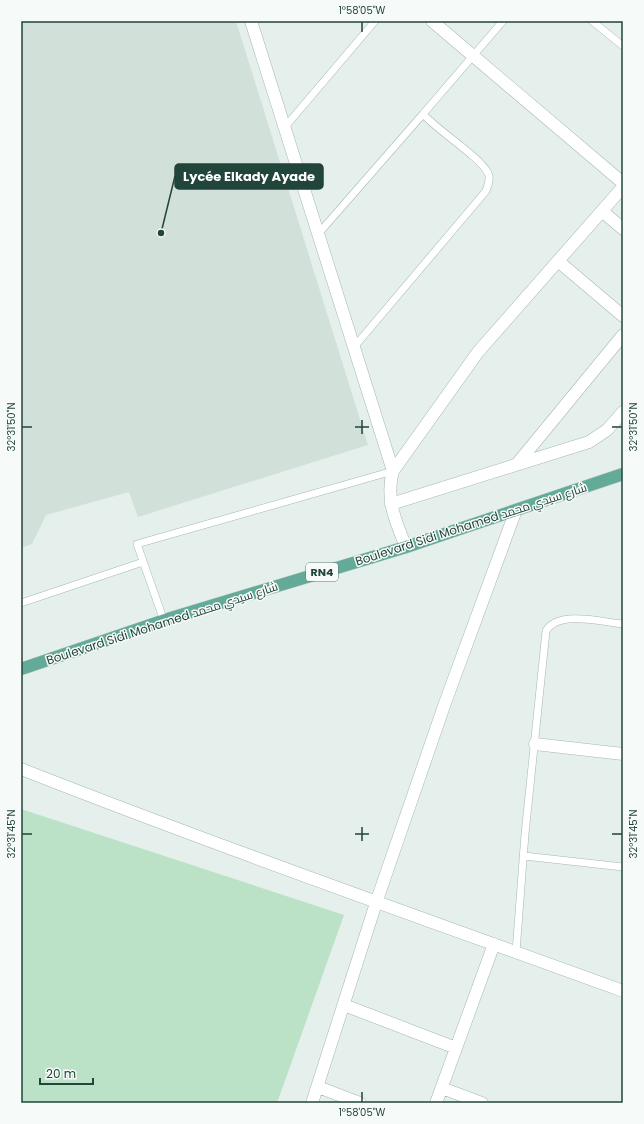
<svg xmlns="http://www.w3.org/2000/svg" width="644" height="1124" font-family="Poppins,Cairo,sans-serif">
	<style>
		.built { fill: #d2e0da }
		.green { fill: #bbe2c7 }
		.lines { fill: none; stroke-linecap: round; stroke-linejoin: round }
		.lane-casing { stroke: #a6b8b3; stroke-width: 8 }
		.street-casing { stroke: #a6b8b3; stroke-width: 13 }
		.primary-casing { stroke: #c1cbc8; stroke-width: 13 }
		.lane { stroke: #fff; stroke-width: 7 }
		.street { stroke: #fff; stroke-width: 12 }
		.primary { stroke: #64aa99; stroke-width: 12 }
		.ticks { fill: none; stroke: #21443b; stroke-width: 1.5 }
		.labels { text-anchor: middle; dominant-baseline: central; stroke-width: 3; stroke-linejoin: round; paint-order: stroke }
		.shield { fill: #f6fbf9; stroke: #617b74; stroke-width: 1 }
		.shield-label { font-size: 11px; font-weight: bold; fill: #21443b }
		.street-label { font-size: 12px; fill: #21443b; stroke: #f6fbf9 }
		.leader { fill: none; stroke: #21443b; stroke-width: 1.5 }
		.callout-dot { fill: #21443b; stroke: #f6fbf9; stroke-width: 1.5 }
		.callout { fill: #21443b; stroke: #21443b; stroke-width: 1.5 }
		.callout-label { font-size: 13px; text-anchor: middle; font-weight: bold; fill: #fff }
		.neatline { fill: none; stroke: #21443b; stroke-width: 1.5 }
		.ticks-label { font-size: 10px; text-anchor: middle; fill: #21443b }
	</style>
	<rect width="100%" height="100%" fill="#e5efeb"/>
	<path class="built" d="M21 21H236L368 445 138 517 129 492 46 515 32 544 21 548Z"/>
	<path class="green" d="M21 809 344 915 277 1103H21Z"/>
	<g class="lines">
		<defs>
			<path id="lane" d="M592 21 623 46
				M285 127 375 21
				M319 233 423 114
				M355 346 486 191C488 185 491 179 488 173 479 156 438 131 423 114L503 21
				M21 603 143 562
				M164 621 137 544 393 471
				M524 856 623 867
				M516 952 525 834 546 631C558 610 602 622 623 624"/>
			<path id="street" d="M251 21 393 471C385 498 396 523 406 547
				M432 21 623 183
				M602 211 623 229
				M558 261 623 316
				M517 464 623 335
				M393 471 478 352 623 187
				M391 504 589 442 607 430 623 412
				M535 744 623 754
				M21 769C220 847 422 918 623 991
				M344 1005 456 1048
				M318 1087 360 1103
				M442 1088 482 1103
				M312 1103 376 903 445 703 516 510
				M436 1103 494 944"/>
			<path id="primary" d="M21 669 171 618 406 547 623 474"/>
		</defs>
		<use href="#lane" class="lane-casing"/>
		<use href="#street" class="street-casing"/>
		<use href="#primary" class="primary-casing"/>
		<use href="#lane" class="lane"/>
		<use href="#street" class="street"/>
		<use href="#primary" class="primary"/>
	</g>
	<path class="ticks" d="M362 22V32M362 420V434M22 427H32M355 427H369M612 427H622M362 827V841M22 834H32M355 834H369M612 834H622M362 1092V1102"/>
	<g class="labels">
		<rect class="shield" x="306" y="563" width="32" height="18" rx="3"/>
		<g class="shield-label">
			<text x="322" y="572">RN4</text>
		</g>
		<g class="street-label">
			<text transform="translate(471 524) rotate(-18)">Boulevard Sidi Mohamed شارع سيدي محمد</text>
			<text transform="translate(162 623) rotate(-18)">Boulevard Sidi Mohamed شارع سيدي محمد</text>
		</g>
	</g>
	<path class="leader" d="M161 233L175 176"/>
	<circle class="callout-dot" cx="161" cy="233" r="4"/>
	<rect class="callout" x="175" y="164" width="148" height="25" rx="4"/>
	<g class="callout-label">
		<text x="249" y="181">Lycée Elkady Ayade</text>
	</g>
	<rect width="644" height="1124" fill="none" stroke="#f6fbf9" stroke-width="44"/>
	<path d="M40 1078v6h53v-6" fill="none" stroke="#21443b" stroke-width="2"/>
	<text x="46" y="1078" font-size="12" fill="#21443b" stroke="#f6fbf9" stroke-width="3" paint-order="stroke">20 m</text>
	<rect x="22" y="22" width="600" height="1080" class="neatline"/>
	<g class="ticks-label">
		<text x="362" y="14">1°58'05"W</text>
		<text transform="translate(11 427) rotate(-90)" y="4">32°31'50"N</text>
		<text transform="translate(633 427) rotate(-90)" y="4">32°31'50"N</text>
		<text transform="translate(11 834) rotate(-90)" y="4">32°31'45"N</text>
		<text transform="translate(633 834) rotate(-90)" y="4">32°31'45"N</text>
		<text x="362" y="1116">1°58'05"W</text>
	</g>
</svg>
